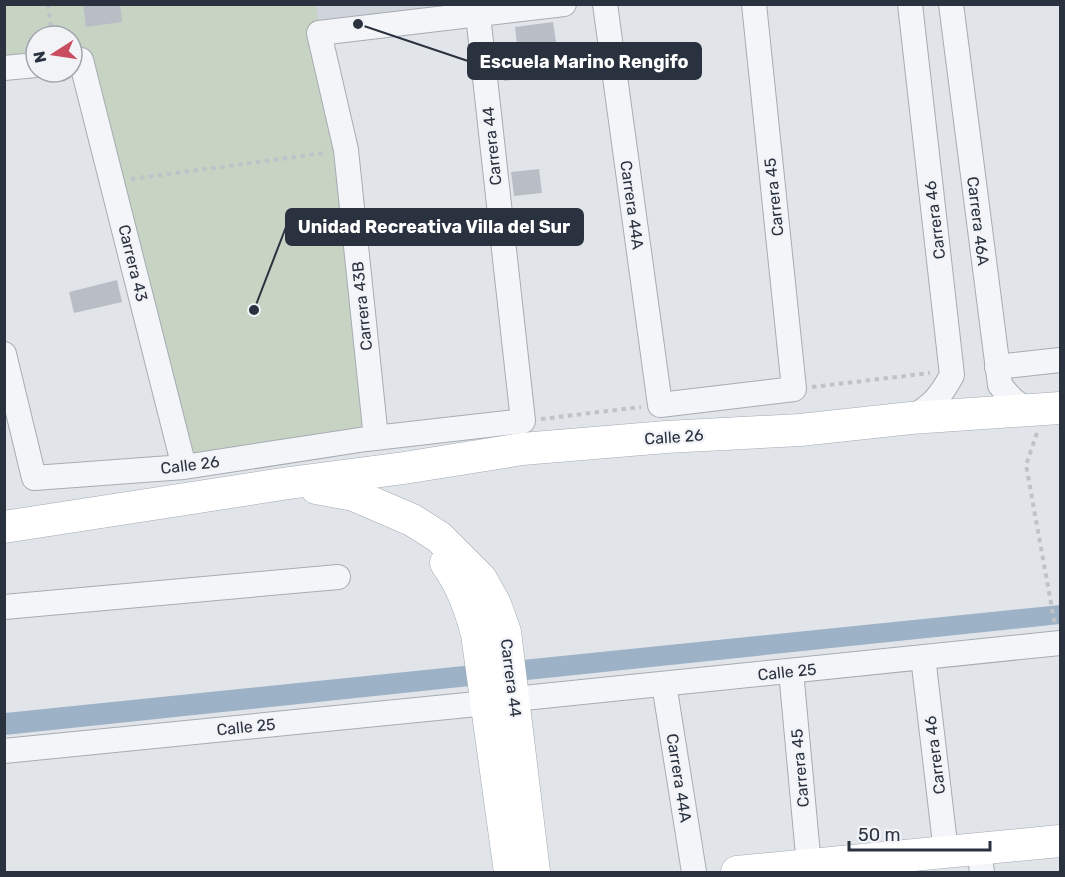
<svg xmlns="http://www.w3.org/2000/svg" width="1065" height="877" font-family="Rubik,sans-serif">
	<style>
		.built { fill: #d0d4db }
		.green { fill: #c7d3c3 }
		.water { fill: #9eb2c7 }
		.building { fill: #b9bec6 }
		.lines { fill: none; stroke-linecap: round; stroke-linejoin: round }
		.minor-casing { stroke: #a6acb3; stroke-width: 26 }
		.major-casing { stroke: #a1a9b4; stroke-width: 33 }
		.path { stroke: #bfc2c8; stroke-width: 4; stroke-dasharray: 4.5 4.5; stroke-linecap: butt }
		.minor { stroke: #f4f5f8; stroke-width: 24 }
		.major { stroke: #fff; stroke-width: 32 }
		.labels { text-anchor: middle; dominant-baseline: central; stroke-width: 4.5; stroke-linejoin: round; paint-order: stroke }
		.street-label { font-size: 16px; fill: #2a3240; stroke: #f1f3f7 }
		.leader { fill: none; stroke: #2a3240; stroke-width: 2 }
		.callout-dot { fill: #2a3240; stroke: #f1f3f7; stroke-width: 2 }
		.callout { fill: #2a3240; stroke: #2a3240; stroke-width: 2 }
		.callout-label { font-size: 18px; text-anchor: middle; font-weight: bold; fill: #fff }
	</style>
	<rect width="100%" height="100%" fill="#e1e5e9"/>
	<path class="built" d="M316 5H564L319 33Z"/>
	<path class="green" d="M5 5H316L376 438 184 467 72 61V36H36V65L5 68Z"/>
	<path class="water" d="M1060 605V624L5 735V713Z"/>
	<path class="building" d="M83 4H120L122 22 86 27Z
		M553 22 557 48 518 53 515 27Z
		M550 56 552 75 504 81 502 62Z
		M539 169 542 193 514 196 511 172Z
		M117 280 122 302 74 313 69 292Z"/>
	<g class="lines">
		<defs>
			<path id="minor" d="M605 4 660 405 794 389 754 4
				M910 4 952 375C940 397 933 405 911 418
				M951 4 1000 385C1010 398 1018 408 1036 409
				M72 61 81 60 184 467
				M4 68 36 65
				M4 354 34 478 184 467 366 439 523 421 478 15
				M997 367 1060 360
				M376 438 346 150 319 33 564 4
				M4 607 338 577
				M923 657 946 852
				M791 671 809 866
				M664 684 694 872
				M514 699 1060 643
				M4 751 487 703
				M979 849 982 872"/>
			<path id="major" d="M316 488 354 495 412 520 439 537 481 579 495 604 505 632 534 872
				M4 527 289 483 404 468 522 449 666 437 800 430 911 418 1060 408
				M446 563C462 585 470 608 477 634L510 872
				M737 872 1060 841"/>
		</defs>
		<use href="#minor" class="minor-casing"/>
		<use href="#major" class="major-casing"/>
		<path class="path" d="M48 4 52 36
			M131 179 325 153
			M812 387 930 373
			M541 419 641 407
			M1037 433 1026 465 1055 625"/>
		<use href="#minor" class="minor"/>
		<use href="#major" class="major"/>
	</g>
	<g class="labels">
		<g class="street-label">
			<text transform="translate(492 146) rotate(-96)">Carrera 44</text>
			<text transform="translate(774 197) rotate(-96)">Carrera 45</text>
			<text transform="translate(632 205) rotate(82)">Carrera 44A</text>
			<text transform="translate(935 220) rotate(-97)">Carrera 46</text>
			<text transform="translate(978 221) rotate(83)">Carrera 46A</text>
			<text transform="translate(133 263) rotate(76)">Carrera 43</text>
			<text transform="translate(362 306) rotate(-96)">Carrera 43B</text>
			<text transform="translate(674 437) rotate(-4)">Calle 26</text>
			<text transform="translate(190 465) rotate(-7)">Calle 26</text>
			<text transform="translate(787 672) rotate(-6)">Calle 25</text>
			<text transform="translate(511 678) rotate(83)">Carrera 44</text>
			<text transform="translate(246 727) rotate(-6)">Calle 25</text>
			<text transform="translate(935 755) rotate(-97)">Carrera 46</text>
			<text transform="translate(800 768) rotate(-95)">Carrera 45</text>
			<text transform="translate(679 778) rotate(81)">Carrera 44A</text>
		</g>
	</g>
	<path class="leader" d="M358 24L468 61M254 310L286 227"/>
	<g class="callout-dot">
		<circle cx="358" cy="24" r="6"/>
		<circle cx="254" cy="310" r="6"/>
	</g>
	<g class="callout">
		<rect x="468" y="43" width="233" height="36" rx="6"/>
		<rect x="286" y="209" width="297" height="36" rx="6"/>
	</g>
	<g class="callout-label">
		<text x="584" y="68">Escuela Marino Rengifo</text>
		<text x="434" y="233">Unidad Recreativa Villa del Sur</text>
	</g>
	<rect width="1065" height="877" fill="none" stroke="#2a3240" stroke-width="12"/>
	<g transform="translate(54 54) rotate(258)"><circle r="28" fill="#f1f3f7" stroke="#a1a6ae" stroke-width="1.5"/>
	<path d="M0-4.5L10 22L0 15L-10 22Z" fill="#c84d5f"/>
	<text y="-9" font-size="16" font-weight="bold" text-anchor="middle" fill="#2a3240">N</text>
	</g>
	<path d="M849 841v9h141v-9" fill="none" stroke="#2a3240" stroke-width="3"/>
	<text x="858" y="841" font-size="18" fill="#2a3240" stroke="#f1f3f7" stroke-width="4.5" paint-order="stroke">50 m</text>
</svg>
